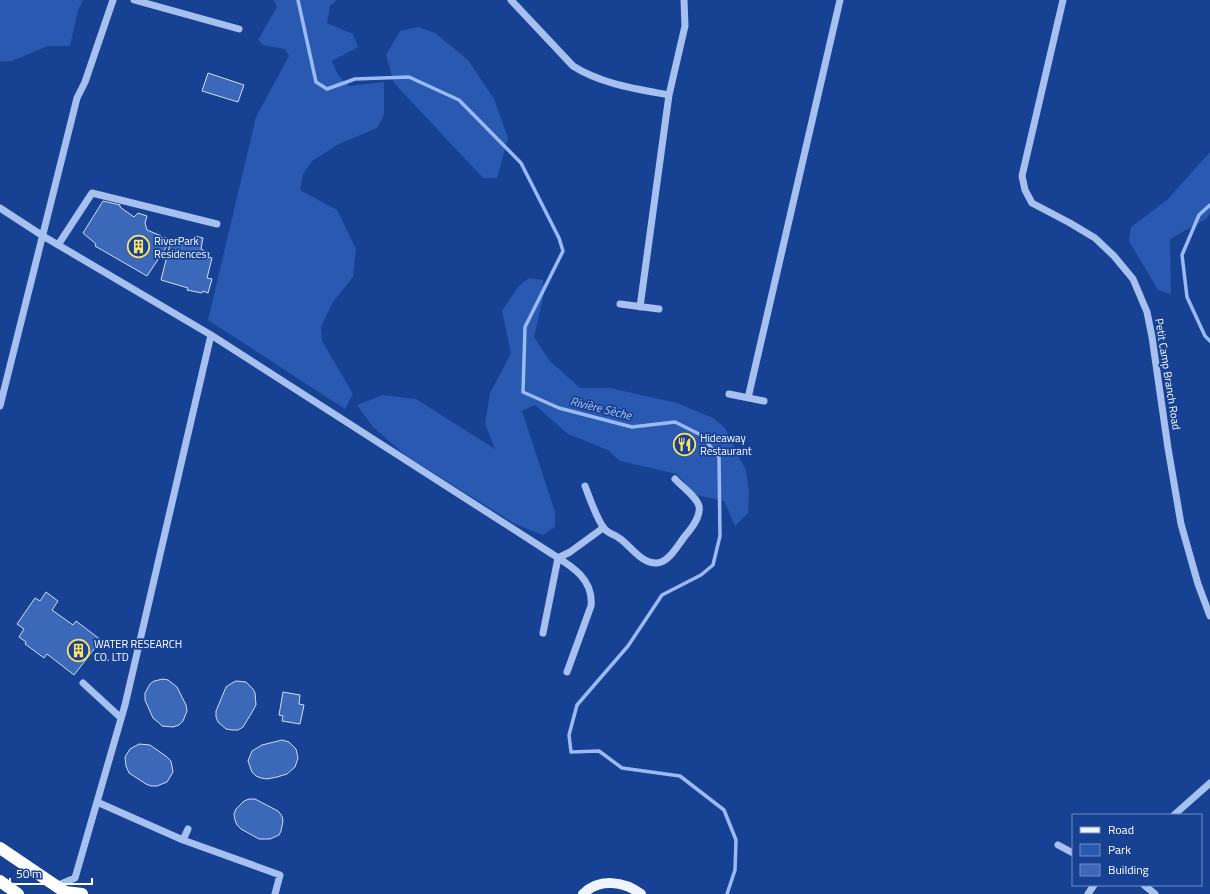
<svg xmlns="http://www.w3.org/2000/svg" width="1210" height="894" font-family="'Titillium Web',sans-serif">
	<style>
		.green { fill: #2a59b1 }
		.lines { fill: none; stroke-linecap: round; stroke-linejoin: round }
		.stream { stroke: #99baf3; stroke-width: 3.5 }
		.building { fill: #3c68b9; stroke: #cddefb }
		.minor { stroke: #a6c1f0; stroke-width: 7 }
		.major { stroke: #f0f4ff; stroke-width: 10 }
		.highway { stroke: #fff; stroke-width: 12 }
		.labels { text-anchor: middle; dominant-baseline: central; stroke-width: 3.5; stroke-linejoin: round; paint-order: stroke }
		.poi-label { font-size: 11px; fill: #fff; stroke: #174192; text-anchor: start }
		.street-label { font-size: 11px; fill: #fff; stroke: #174192 }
		.water-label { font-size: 12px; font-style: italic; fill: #b3cbf7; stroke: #174192 }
	</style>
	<rect width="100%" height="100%" fill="#174192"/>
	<path class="green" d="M0 0H83L78 10 70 46H48L12 61 0 62Z
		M274 0H337L330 6 327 23 353 34 358 47 332 61 338 75 349 86 384 82V115L377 128 339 144 312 161 303 174 300 190 337 210 356 249 353 277 333 302 321 327 322 341 353 394 345 409 208 320 256 117 289 56 285 49 263 45 258 40 277 7Z
		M418 27 435 33 468 60 494 99 508 138 497 178H483L394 83 386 55 400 31Z
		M1210 152V213L1206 219 1170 239 1171 294 1158 290 1129 241 1131 227 1167 200Z
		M529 278 543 280 544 294 534 337 549 360 580 388H610L677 403 713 418 725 428 746 471 749 491 748 513 735 526 724 501 696 495 677 474 620 461 608 450 568 434 535 405 522 411 555 512V527L543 535 515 524 405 455 373 427 357 405 383 395 416 399 495 449 485 424 490 393 511 353 502 311 518 287Z"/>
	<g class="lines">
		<path class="stream" d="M298 0 316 82 327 89 355 79 409 77 459 100 521 163 559 238 563 251 525 327 523 392 559 408 632 427 675 422 701 435 719 457 720 536 713 565 701 575 662 595 628 646 577 705 569 735 571 752 599 751 622 768 680 776 724 810 736 840 735 870 727 894
			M1210 205 1199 215 1182 255 1187 297 1205 336 1210 341"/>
	</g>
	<path class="building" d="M208 73 244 85 238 102 202 91Z
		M103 201 120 205V207L134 217 138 213 147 216 145 223 147 230 171 240 147 276 95 246 96 244 83 233Z
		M195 236 203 238 201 249 209 253 208 257 212 258 207 278 212 279 208 293 203 291 202 293 187 290 188 288 161 280 171 240 192 245Z
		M46 592 58 601 52 610 73 625 76 621 101 640 74 675 47 654 44 658 25 644 26 642 19 637 24 629 17 624 35 598 40 601Z
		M163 679 168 680 177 687 186 705 187 711 183 721 179 725 173 727 162 726 158 722 153 718 145 700V693L150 684 154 681Z
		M236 681 246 682 253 689 255 693 256 705 251 714 243 727 238 730H232L226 729 218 722 216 717V711L226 687 232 683Z
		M283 692 300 695 299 704 304 705 300 724 282 721 283 716 279 715Z
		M282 740 289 742 296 749 298 758 295 767 287 774 277 777 267 779 261 778 256 776 252 772 248 761 252 751 262 745Z
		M139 744 150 745 167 757 171 761 173 772 167 782 157 786H151L146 784 129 773 126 766 125 757 130 749Z
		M249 799H255L278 811 282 816 283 821 281 831 279 835 270 839H259L241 829 237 825 235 820 234 814 236 809 244 801Z"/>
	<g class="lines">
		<path class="minor" d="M134 0 239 29
			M511 0 573 66C601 84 637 89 669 95
			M1063 0 1022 176 1025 190 1032 203 1070 223 1095 238 1114 256 1133 279 1147 312 1152 337 1168 448 1181 524 1198 584 1210 616
			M0 208 43 236 211 335 549 552C570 565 594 578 591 606L567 672
			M58 245 92 193 217 224
			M620 304 659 309
			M640 307 669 95 685 26 684 0
			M729 394 764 401
			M748 398 840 0
			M0 406 77 98 85 82 113 0
			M585 486C589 496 597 520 604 528 608 534 614 534 619 538 630 545 641 564 657 563 669 562 678 545 685 536 691 529 701 517 699 506 696 496 682 487 675 479
			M543 633 558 558 570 552 603 528
			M83 683 121 718
			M97 802 183 840 188 829
			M1174 815 1210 783
			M183 840 280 875 275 894
			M1058 845 1073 853
			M1144 885 1155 894
			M56 886 75 878 125 705 211 335
			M1088 894 1094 885"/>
		<path class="major" d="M583 894C599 878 624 881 641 894"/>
		<path class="highway" d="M0 848 68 894
			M0 881 18 894
			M65 892 82 894"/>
	</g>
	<defs>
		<symbol id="building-ring" viewBox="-11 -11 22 22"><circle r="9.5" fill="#174192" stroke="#ffe166" stroke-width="1.5"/><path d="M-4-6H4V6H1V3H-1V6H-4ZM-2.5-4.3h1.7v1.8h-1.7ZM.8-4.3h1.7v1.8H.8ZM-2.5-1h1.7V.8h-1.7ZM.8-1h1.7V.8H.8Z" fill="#ffe166"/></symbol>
		<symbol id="restaurant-ring" viewBox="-11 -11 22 22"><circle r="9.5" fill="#174192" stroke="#ffe166" stroke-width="1.5"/><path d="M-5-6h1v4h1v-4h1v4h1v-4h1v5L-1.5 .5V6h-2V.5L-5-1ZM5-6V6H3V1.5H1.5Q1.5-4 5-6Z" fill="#ffe166"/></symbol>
	</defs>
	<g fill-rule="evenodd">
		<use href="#building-ring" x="126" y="234" width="25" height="25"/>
		<use href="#restaurant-ring" x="672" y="432" width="25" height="25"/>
		<use href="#building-ring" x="66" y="638" width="25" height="25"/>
	</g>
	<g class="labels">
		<g class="poi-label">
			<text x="154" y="241">RiverPark<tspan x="154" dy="13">Residences</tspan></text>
			<text x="700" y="438">Hideaway<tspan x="700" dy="13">Restaurant</tspan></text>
			<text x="94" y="644">WATER RESEARCH<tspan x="94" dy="13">CO. LTD</tspan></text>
		</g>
		<g class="street-label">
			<text transform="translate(1168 374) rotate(81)">Petit Camp Branch Road</text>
		</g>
		<g class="water-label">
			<text transform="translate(601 408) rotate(14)">Rivière Sèche</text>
		</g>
	</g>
	<rect x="1072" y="814" width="130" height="72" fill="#174192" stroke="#748dbe"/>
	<rect x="1080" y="827" width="20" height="6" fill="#f0f4ff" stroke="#748dbe"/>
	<text x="1108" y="834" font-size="12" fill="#ffffff">Road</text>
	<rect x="1080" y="844" width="20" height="12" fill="#2a59b1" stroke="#748dbe"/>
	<text x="1108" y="854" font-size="12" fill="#ffffff">Park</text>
	<rect x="1080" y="864" width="20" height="12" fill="#3c68b9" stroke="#748dbe"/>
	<text x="1108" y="874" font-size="12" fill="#ffffff">Building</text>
	<path d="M10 878v6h82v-6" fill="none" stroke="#ffffff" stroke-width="2"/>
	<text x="16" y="878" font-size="12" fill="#ffffff" stroke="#174192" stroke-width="3" paint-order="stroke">50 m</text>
</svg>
